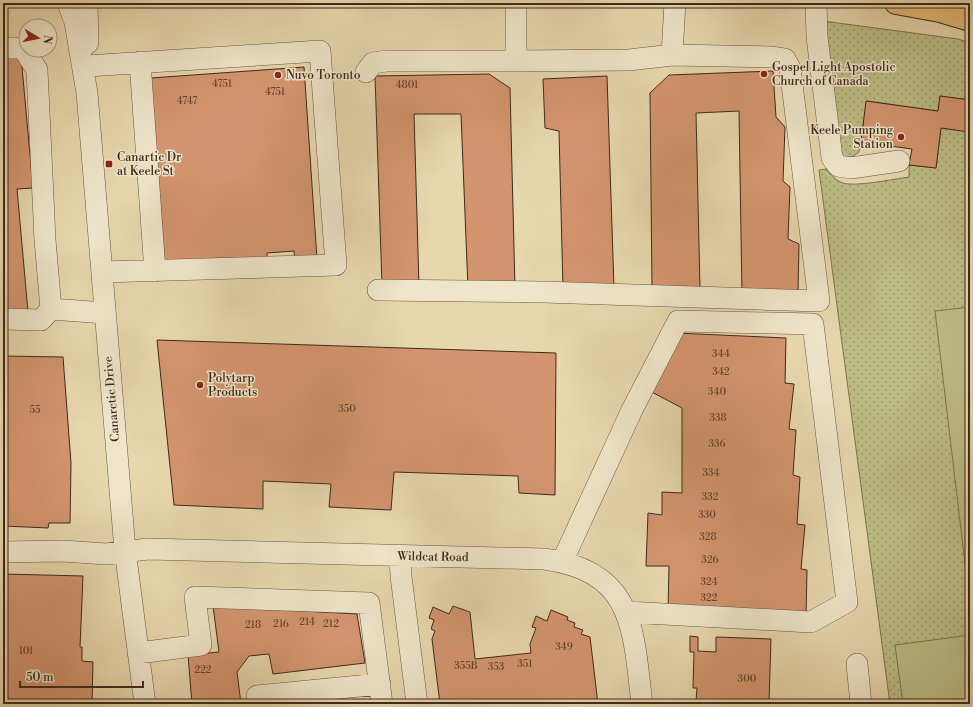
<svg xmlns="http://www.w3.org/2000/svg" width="973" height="707" font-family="'Libre Bodoni',serif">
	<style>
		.grass { fill: url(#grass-dots); stroke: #7e7250 }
		.pitch { fill: #bcbc85; stroke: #7e7250 }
		.building { fill: #d3956f; stroke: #40291b }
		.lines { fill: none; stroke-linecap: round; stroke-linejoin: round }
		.minor-casing { stroke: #6a5440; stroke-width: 22 }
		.major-casing { stroke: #40291b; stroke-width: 24 }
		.minor { stroke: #efe5ca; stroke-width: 21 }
		.major { stroke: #e4bc76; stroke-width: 22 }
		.poi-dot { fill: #8f2418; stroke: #efe5ca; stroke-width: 1.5 }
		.labels { text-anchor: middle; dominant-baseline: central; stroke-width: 3; stroke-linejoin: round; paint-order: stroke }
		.number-label { font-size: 10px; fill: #654430 }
		.poi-label { font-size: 12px; fill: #40291b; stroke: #efe5ca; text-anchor: start }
		.street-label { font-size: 12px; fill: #40291b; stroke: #efe5ca }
	</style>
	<defs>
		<pattern id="grass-dots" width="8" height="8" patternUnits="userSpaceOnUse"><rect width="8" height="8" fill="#bcbc85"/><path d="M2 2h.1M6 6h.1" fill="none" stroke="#9a996c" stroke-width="1.8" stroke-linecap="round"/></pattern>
	</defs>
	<rect width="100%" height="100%" fill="#e7d7ad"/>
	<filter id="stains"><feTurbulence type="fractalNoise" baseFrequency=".005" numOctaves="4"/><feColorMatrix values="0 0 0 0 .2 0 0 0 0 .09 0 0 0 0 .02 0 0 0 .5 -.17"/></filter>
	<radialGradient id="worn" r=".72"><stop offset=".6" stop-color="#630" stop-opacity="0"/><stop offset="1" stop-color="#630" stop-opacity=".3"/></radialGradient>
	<path class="grass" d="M823 21 958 39 970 43V100L940 96 938 111 867 101 859 152 852 157H843L836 148Z
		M970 124V704H890L819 170 826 169C830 174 836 181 843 183 856 187 894 179 909 177V165L936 168 941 128 969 131Z"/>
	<path class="pitch" d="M970 307V580H967L935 311Z
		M970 635V704H903L895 645Z"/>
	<path class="building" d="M21 56 33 188 17 189 28 312H3V57Z
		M304 67 317 259 295 260 294 251 267 253V259L165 267 151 78Z
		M773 71 776 117 785 127 783 181 790 187 788 239 799 244 798 293 742 295 739 111 696 113 700 289H652L650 93 669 75Z
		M489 74 510 88 515 289H468L461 114H414L419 286 382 285 375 76Z
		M607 76 614 288 563 289 559 131 545 128 543 79Z
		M940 96 970 100V124L969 132 941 128 936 168 909 165 912 149 861 142 866 101 938 111Z
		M676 333 786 338 785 383 794 384 789 429 796 430 793 475 800 477 797 524 805 525 801 569 807 570 806 616 668 612 669 566H646L648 513 662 515V492L682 493V408L648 390Z
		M157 340 556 353 555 495 519 493 518 476 394 472 391 510 329 507 331 484 263 481V509L174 505Z
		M3 356 63 357 71 463 70 523H49L48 528 3 526Z
		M3 574 83 576 80 647H82V661L93 662 92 704H3Z
		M213 606 357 614 365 663 273 674 269 654 249 656 237 672 241 704H192L188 655 219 652Z
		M453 606 470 612 475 659 531 653 530 644 536 628 532 627 536 616 547 621 551 610 568 617 567 620 575 623 574 627 583 630 581 634 590 637 598 704H440L432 639 435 631 431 629 434 620 429 618 433 607 449 614Z
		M690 636 698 637V651L716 652V637L771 639 769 702 772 704H714V701H696L697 688H693L694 652H690Z"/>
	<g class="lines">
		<defs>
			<path id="minor" d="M68 3 75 22 87 93 125 550 145 704
				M87 3 88 43
				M516 3V61L629 60 672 55
				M816 3 817 37 832 158 838 166 851 168 899 161
				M3 48H23L37 70 45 240 51 309 105 313
				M140 62 155 271
				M87 66 320 51 336 265 102 272
				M366 72 373 63 386 61H516
				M378 290 543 292 819 301 790 68 785 59 773 57 672 55 675 3
				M3 319 41 320 51 309
				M3 552 62 551 106 554 148 549 544 559C635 571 633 630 642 704
				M400 556 401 576 417 704
				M562 562 632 410 678 321 813 324 847 602 811 622 627 612
				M138 653 201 645 195 597 369 603 382 704
				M857 664 861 704
				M257 696 380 684"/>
			<path id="major" d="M896 3 940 11 970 20"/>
		</defs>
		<use href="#minor" class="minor-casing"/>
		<use href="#major" class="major-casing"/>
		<use href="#minor" class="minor"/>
		<use href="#major" class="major"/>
	</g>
	<g class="poi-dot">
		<circle cx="764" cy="74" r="4"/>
		<circle cx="278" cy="75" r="4"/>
		<circle cx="901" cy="137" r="4"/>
		<rect x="105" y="160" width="8" height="8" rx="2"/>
		<circle cx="200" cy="385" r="4"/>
	</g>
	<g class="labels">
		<g class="number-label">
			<text x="222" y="84">4751</text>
			<text x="407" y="85">4801</text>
			<text x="275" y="92">4751</text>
			<text x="187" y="101">4747</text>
			<text x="721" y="354">344</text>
			<text x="721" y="372">342</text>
			<text x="717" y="392">340</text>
			<text x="347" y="409">350</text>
			<text x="35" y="410">55</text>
			<text x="718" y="418">338</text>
			<text x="717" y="444">336</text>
			<text x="711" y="473">334</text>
			<text x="710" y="497">332</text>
			<text x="707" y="515">330</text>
			<text x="708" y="537">328</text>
			<text x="710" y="560">326</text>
			<text x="709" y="582">324</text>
			<text x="709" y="598">322</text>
			<text x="307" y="622">214</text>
			<text x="281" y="624">216</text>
			<text x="331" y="624">212</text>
			<text x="253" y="625">218</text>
			<text x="564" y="647">349</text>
			<text x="26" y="651">101</text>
			<text x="525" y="664">351</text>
			<text x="466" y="666">355B</text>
			<text x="496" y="667">353</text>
			<text x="203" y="670">222</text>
			<text x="747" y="679">300</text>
		</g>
		<g class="poi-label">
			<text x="772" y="67">Gospel Light Apostolic<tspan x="772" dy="14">Church of Canada</tspan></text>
			<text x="286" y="75">Nuvo Toronto</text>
			<text x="893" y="130" text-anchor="end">Keele Pumping<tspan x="893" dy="14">Station</tspan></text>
			<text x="117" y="157">Canartic Dr<tspan x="117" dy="14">at Keele St</tspan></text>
			<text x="208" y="378">Polytarp<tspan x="208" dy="14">Products</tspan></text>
		</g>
		<g class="street-label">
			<text transform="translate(112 399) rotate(-95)">Canarctic Drive</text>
			<text transform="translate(433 557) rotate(1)">Wildcat Road</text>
		</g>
	</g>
	<rect width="973" height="707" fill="none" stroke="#e7d7ad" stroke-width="16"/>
	<rect x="4" y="4" width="965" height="699" fill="none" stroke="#40291b" stroke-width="2"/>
	<rect x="8" y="8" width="957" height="691" fill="none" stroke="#40291b"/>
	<g transform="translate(38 38) rotate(100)"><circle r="19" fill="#efe5ca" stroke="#a99a84"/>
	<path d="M0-3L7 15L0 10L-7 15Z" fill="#8f2418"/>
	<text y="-6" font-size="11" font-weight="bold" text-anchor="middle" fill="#40291b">N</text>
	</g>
	<path d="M20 681v6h123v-6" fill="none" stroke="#40291b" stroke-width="2"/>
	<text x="26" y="681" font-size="12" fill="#40291b" stroke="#efe5ca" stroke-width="3" paint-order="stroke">50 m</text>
	<rect width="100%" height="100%" filter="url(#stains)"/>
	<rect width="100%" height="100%" fill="url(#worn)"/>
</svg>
